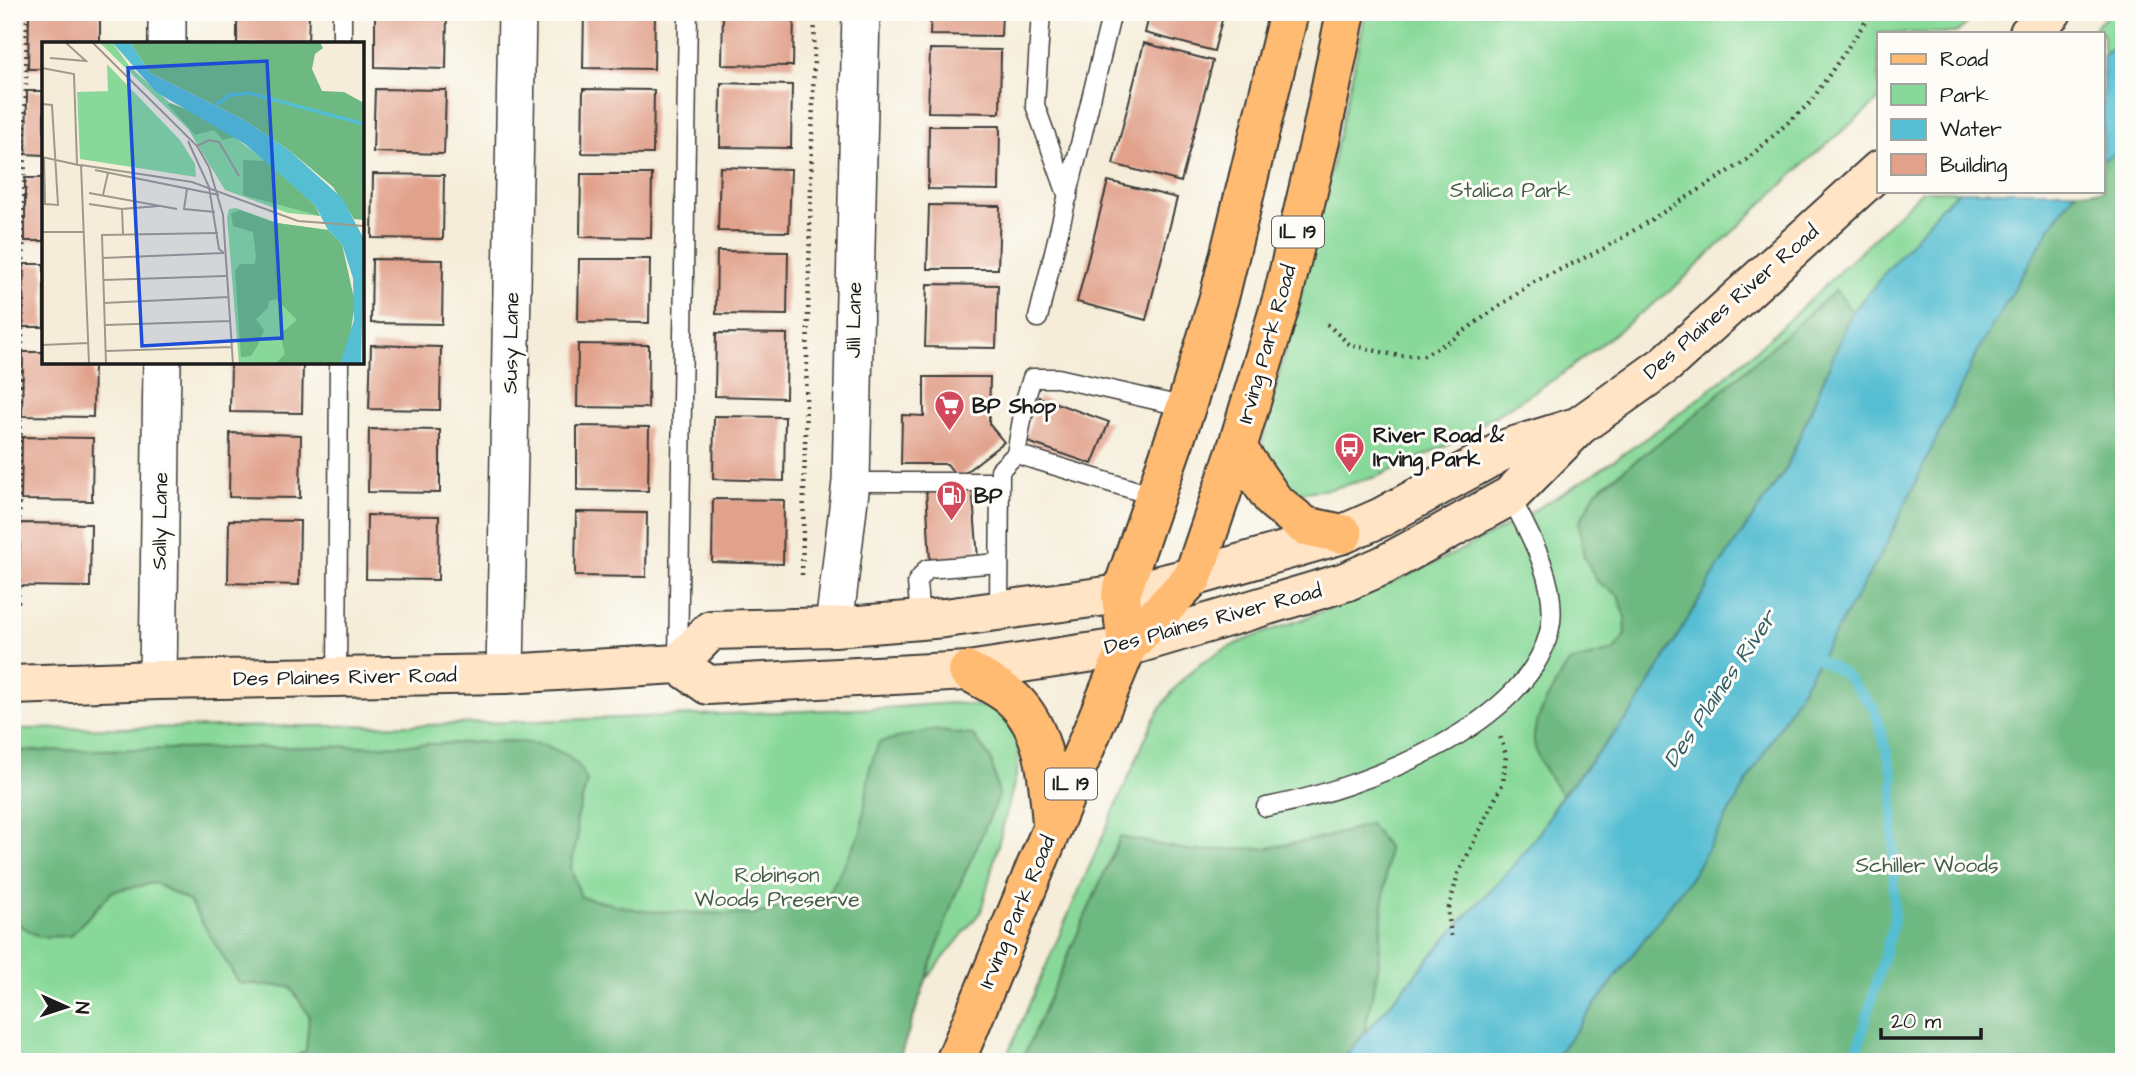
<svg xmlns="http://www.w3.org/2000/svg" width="2136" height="1074" font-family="'Architects Daughter',sans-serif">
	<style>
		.green { fill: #88d999; stroke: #527a5a; stroke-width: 2 }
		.forest { fill: #6eb981; stroke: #456a4e; stroke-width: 2 }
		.water { fill: #55bed2; stroke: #386d77; stroke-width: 2 }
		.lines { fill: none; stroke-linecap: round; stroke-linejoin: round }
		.stream { stroke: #55bed2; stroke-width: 10 }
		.building { fill: #e1a18b }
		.service-casing { stroke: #3d3b38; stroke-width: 21 }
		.minor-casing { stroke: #3d3b38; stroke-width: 40 }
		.secondary-casing { stroke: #3d3b38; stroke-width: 42 }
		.primary-casing { stroke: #3d3b38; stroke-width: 42 }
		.path { stroke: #3d3b38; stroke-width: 4.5; stroke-dasharray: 2 5; stroke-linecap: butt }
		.service { stroke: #fff; stroke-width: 18 }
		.minor { stroke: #fff; stroke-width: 37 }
		.secondary { stroke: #ffe4c6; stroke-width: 38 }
		.primary { stroke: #ffbb71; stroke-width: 38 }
		.labels { text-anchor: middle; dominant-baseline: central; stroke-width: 6; stroke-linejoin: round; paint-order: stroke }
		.shield { fill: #fdfcf7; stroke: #605f5e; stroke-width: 2 }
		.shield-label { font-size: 19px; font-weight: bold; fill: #1c1c1c }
		.park-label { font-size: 21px; fill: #425e48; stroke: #fdfcf7 }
		.street-label { font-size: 21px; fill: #1c1c1c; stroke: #fdfcf7 }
		.poi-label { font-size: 21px; font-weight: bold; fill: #1c1c1c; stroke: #fdfcf7; text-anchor: start }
		.water-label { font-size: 23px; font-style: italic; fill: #335d65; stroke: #fdfcf7 }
		.inset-river { fill: none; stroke: #55bed2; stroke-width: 3.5 }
		.inset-road { fill: none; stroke: #9e998d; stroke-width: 2 }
		.view { fill: #1d4ed8; fill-opacity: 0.15; stroke: #1d4ed8; stroke-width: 3.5 }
		.inset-edge { fill: none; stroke: #1c1c1c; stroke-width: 3.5 }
	</style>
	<rect width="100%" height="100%" fill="#fdfcf7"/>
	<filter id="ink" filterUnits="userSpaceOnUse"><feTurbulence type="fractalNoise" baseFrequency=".0143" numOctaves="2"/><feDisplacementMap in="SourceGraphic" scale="14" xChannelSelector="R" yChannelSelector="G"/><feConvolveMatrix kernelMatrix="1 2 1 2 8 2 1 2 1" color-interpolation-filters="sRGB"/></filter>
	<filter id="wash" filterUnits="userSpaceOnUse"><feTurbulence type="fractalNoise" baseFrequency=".00686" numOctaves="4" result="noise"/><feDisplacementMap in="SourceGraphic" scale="28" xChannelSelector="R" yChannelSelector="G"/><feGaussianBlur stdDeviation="1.57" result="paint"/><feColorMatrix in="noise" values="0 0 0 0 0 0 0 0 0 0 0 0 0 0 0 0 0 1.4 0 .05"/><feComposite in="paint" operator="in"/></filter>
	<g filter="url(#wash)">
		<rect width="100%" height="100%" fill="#f5edd9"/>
		<path class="green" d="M1366 12H1981L1956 33H1879V100L1808 160 1674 288 1561 375 1446 446 1376 477 1330 489 1297 493 1274 482 1263 462V438L1328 184Z
			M2111 12H2124V37L2103 57V33H2089Z
			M1922 191H1959L1941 207 1577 777 1556 803 1541 830 1508 872 1465 917 1340 1062H1004L1153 721C1164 702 1175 685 1192 671 1222 644 1269 632 1306 618 1326 610 1345 602 1365 594 1500 538 1636 456 1746 359 1807 305 1864 247 1922 191Z
			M951 703C1003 706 1025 715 1017 772L981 911 926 980 898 1062H12V729L428 725 885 708Z"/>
		<path class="forest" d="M2124 148V1062H1552L1693 874 1979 347 2052 225 2076 191H2103V160Z
			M1836 290 1852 312 1786 469 1718 568 1634 710 1562 795C1552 780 1536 761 1534 742 1531 721 1558 680 1569 662L1613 651 1626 634 1625 617 1618 595 1598 582 1584 557 1579 523 1596 491 1690 419Z
			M932 730 973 735 991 759 999 796 954 898 898 1062H284L306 1051 309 1015 290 987 239 983 189 901 155 883 113 891 70 936 40 937 12 921V751L377 746 513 741 545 745 567 755 580 767 587 781 576 823 578 833 571 868 581 897 643 911 752 915 828 895 861 832 870 767 879 742Z
			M1370 824 1388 848 1378 968 1364 1033 1340 1062H1021L1120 837 1191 851 1267 848 1327 837Z"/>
		<path class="water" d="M2124 37V148L2103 160V57Z
			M1959 191H2076L2052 225 1980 347 1883 551 1693 874 1552 1062H1340L1465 917 1508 872 1541 830 1556 803 1634 710 1718 568 1786 469 1852 312 1941 207Z"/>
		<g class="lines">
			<path class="stream" d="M1809 654 1843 673 1874 708 1893 774 1894 920 1854 1062"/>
		</g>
		<g id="blocks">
			<path class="building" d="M29 12H100V44H44V69H28Z
				M237 12H309L308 44H237Z
				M375 12H447L446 69 375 67Z
				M584 12H655L654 69 583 68Z
				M723 12H794L793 66 722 65Z
				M931 12H1002L1001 36 930 35Z
				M1150 12H1224L1214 51 1145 33Z
				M1144 43 1213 61 1181 182 1113 164Z
				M930 49 1001 50 1000 113 928 112Z
				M721 83 792 85 791 148 720 147Z
				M375 89 446 90 444 154 373 152Z
				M583 89 654 90 653 154 582 153Z
				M27 91H44V155L26 154Z
				M929 126H1000L999 190 928 189Z
				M720 167 791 169 789 232 718 231Z
				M373 174 444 175 443 239 372 238Z
				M581 174H652L651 238 580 237Z
				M25 178H44V241H25Z
				M1108 181 1177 198 1146 320 1077 302Z
				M929 205 1000 206 998 269H927Z
				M717 251 788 252 787 315 716 314Z
				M372 259 443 260 442 324 371 323Z
				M579 259H650L649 323 578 322Z
				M24 264H44V327H23Z
				M927 284 998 285 996 348 925 347Z
				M716 333 787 334 786 398 715 396Z
				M578 344 649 345 648 408 577 407Z
				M371 345 441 347 440 410 369 409Z
				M23 352H44V362H94L93 417 22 416Z
				M231 362H303L302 413 230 412Z
				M924 377H990L989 424 1004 442 958 478 947 464H901L902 415 924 416Z
				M1039 397 1109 422 1092 464 1025 441Z
				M714 416 785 417 784 481 713 479Z
				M577 426 649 427 648 491 577 490Z
				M369 429 440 430V493L368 492Z
				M230 433 301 435 300 498 229 497Z
				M22 437 93 438 92 501 21 500Z
				M972 486 978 558 930 562 926 487Z
				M713 499 784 500 783 564 712 562Z
				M576 512 647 513 646 577 575 576Z
				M367 515 439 516 438 580 366 579Z
				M229 520 300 521 299 585 228 583Z
				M20 523 91 524 90 587 19 586Z"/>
		</g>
	</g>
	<g filter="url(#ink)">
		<use href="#blocks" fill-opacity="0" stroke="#3d3b38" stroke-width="2"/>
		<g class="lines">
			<defs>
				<path id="service" d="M1041 12 1035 105 1068 197
					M342 44V12
					M1038 318 1112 12
					M1016 454 1154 496
					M851 482H1000
					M999 611 1000 470 1016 454 1026 397 1032 378H1058L1186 407
					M920 620 917 582 927 569 999 563
					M678 661 688 12
					M337 677 339 362
					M1266 807C1355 791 1537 725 1551 622 1556 579 1529 533 1510 496"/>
				<path id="minor" d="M167 44V12
					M834 627 851 482 861 12
					M505 674 517 12
					M158 680 162 362"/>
				<path id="secondary" d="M2029 33 2052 12
					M678 664 711 630 834 627 945 618 1121 594 1193 577 1343 534 1382 517 1508 448 1573 428
					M12 685 158 680 505 674 678 664 708 685 968 671 1127 647 1345 582 1384 565 1510 496 1579 426 1666 364 1879 170"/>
				<path id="primary" d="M1237 448 1274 501 1305 526 1343 534
					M1127 647 1121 594 1186 407 1220 294 1289 12
					M968 671C983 680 1002 688 1014 700 1047 732 1048 781 1052 823
					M955 1062 1127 647 1193 577 1237 448 1283 296 1321 136 1346 12"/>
			</defs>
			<use href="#service" class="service-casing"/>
			<use href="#minor" class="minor-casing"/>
			<use href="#secondary" class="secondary-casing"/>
			<use href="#primary" class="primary-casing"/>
			<path class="path" d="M1327 324 1350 345 1399 356 1424 355 1450 341 1532 283 1607 247 1744 162 1810 103 1872 12
				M802 575 815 12
				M12 605 18 604 27 12
				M1451 936 1448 911 1458 874 1503 783 1506 755 1500 736"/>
			<use href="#service" class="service"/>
			<use href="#minor" class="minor"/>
			<use href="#secondary" class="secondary"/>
			<use href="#primary" class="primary"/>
		</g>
	</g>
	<defs>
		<symbol id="supermarket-pin" viewBox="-11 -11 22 30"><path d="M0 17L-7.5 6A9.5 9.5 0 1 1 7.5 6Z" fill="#d1495b" stroke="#fdfcf7"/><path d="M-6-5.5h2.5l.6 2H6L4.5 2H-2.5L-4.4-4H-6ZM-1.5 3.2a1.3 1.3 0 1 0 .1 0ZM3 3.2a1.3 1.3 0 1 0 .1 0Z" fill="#fff"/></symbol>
		<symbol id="bus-pin" viewBox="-11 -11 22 30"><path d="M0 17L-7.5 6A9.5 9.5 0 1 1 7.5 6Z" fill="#d1495b" stroke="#fdfcf7"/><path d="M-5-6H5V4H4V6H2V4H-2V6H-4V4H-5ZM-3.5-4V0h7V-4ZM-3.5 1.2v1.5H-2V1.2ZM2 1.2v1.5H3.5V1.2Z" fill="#fff"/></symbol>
		<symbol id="fuel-pin" viewBox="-11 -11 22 30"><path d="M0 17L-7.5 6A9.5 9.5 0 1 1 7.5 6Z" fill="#d1495b" stroke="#fdfcf7"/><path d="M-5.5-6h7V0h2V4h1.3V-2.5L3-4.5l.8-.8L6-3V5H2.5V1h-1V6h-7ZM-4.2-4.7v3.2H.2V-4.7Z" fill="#fff"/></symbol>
	</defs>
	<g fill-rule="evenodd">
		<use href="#supermarket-pin" x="932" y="388" width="35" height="47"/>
		<use href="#bus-pin" x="1332" y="430" width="35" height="47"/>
		<use href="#fuel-pin" x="934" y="478" width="35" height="47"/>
	</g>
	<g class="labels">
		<g class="shield">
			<rect x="1272" y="216.5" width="52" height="31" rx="5"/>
			<rect x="1045" y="768.5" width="52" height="31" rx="5"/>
		</g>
		<g class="shield-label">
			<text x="1298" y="232">IL 19</text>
			<text x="1071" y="784">IL 19</text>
		</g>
		<g class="park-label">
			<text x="1510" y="190">Stalica Park</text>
			<text x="1927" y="865">Schiller Woods</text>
			<text x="777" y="875">Robinson<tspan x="777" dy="24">Woods Preserve</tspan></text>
		</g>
		<g class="street-label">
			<text transform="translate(1731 302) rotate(-41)">Des Plaines River Road</text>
			<text transform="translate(854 320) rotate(-89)">Jill Lane</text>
			<text transform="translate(511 343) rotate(-89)">Susy Lane</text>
			<text transform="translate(1267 344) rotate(-74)">Irving Park Road</text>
			<text transform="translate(160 521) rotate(-89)">Sally Lane</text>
			<text transform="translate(1213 619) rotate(-15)">Des Plaines River Road</text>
			<text transform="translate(345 677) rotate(-1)">Des Plaines River Road</text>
			<text transform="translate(1017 912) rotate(-67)">Irving Park Road</text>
		</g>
		<g class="poi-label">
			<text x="972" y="406">BP Shop</text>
			<text x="1373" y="435">River Road &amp;<tspan x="1373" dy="24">Irving Park</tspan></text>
			<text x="974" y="496">BP</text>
		</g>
		<g class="water-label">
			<text transform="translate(1720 689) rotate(-56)">Des Plaines River</text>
		</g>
	</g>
	<g transform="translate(42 42)">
		<rect width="322" height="322" fill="#f5edd9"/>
		<path d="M57 0H70L88 25 128 61 181 87 240 131 278 174 246 171 183 148 146 87ZM65 22 138 98 153 122 154 135 38 117 35 50 66 49ZM194 166 235 181 286 188 298 322H197L185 175 187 167Z" fill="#88d999"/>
		<path d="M88 0H278L281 6 273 12 270 27 280 49 302 50 322 61 321 178 312 177 291 145 248 109 202 78 108 31ZM128 61 149 69 193 95 181 98 172 88 153 93 126 63ZM201 118 225 119 273 163 278 174 201 153ZM197 168 235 181 286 188 300 202 313 261 307 302 298 322H233L243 312 238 292 255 278 234 257 227 259 226 266 214 277 222 288 216 303 209 314 199 315 193 228 198 222H213L214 214 211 190 191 184 189 172Z" fill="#6eb981"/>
		<path d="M70 0H88L108 31 202 78 248 109 300 156 322 197 319 322H298L312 278 311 236 300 202 286 188 273 163 203 102 114 50Z" fill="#55bed2"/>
		<path class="inset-river" d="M174 63 188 53 207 51 322 82"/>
		<path class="inset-road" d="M50 0 155 104 167 125 181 173 191 322M8 16 44 19 23 0M0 26 32 32 35 122M0 62 10 63 16 163 3 162 2 116M146 99 167 145 177 207 182 211M155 104 167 98 177 100 197 134M0 115 41 124M39 123 47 322M39 123 150 140 256 179 322 184M53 128 177 153M145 147 142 167 173 170M47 151 135 167M61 153 66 131M47 162 80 167M0 190H42M81 192 80 167 117 164M61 216 182 211M61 238 184 234M62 261 186 255M63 283 188 279M0 303 46 301M64 309 190 305M64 322 60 193 176 191"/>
		<path class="view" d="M225 19 240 296 100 304 86 26Z"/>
		<rect width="322" height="322" class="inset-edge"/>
	</g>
	<rect width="2136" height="1074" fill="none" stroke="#fdfcf7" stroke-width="42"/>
	<rect x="1877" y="32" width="228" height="161" fill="#fdfcf7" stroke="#a3a29f" stroke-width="2"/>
	<rect x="1891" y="54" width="35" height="10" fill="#ffbb71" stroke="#a3a29f" stroke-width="2"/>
	<text x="1940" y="66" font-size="21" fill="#1c1c1c">Road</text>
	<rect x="1891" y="84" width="35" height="21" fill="#88d999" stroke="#a3a29f" stroke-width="2"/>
	<text x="1940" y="102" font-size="21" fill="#1c1c1c">Park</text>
	<rect x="1891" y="119" width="35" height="21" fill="#55bed2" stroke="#a3a29f" stroke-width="2"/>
	<text x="1940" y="136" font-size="21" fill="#1c1c1c">Water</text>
	<rect x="1891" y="154" width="35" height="21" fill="#e1a18b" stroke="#a3a29f" stroke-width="2"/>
	<text x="1940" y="172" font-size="21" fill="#1c1c1c">Building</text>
	<g transform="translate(66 1007) rotate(93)" stroke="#fdfcf7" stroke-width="5" paint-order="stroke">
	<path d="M0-5L12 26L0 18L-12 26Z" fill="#1c1c1c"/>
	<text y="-10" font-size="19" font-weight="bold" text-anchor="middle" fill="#1c1c1c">N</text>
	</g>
	<path d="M1881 1028v10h100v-10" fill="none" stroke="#1c1c1c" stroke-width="3.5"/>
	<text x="1891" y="1028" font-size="21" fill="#1c1c1c" stroke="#fdfcf7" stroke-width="5" paint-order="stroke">20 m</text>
</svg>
